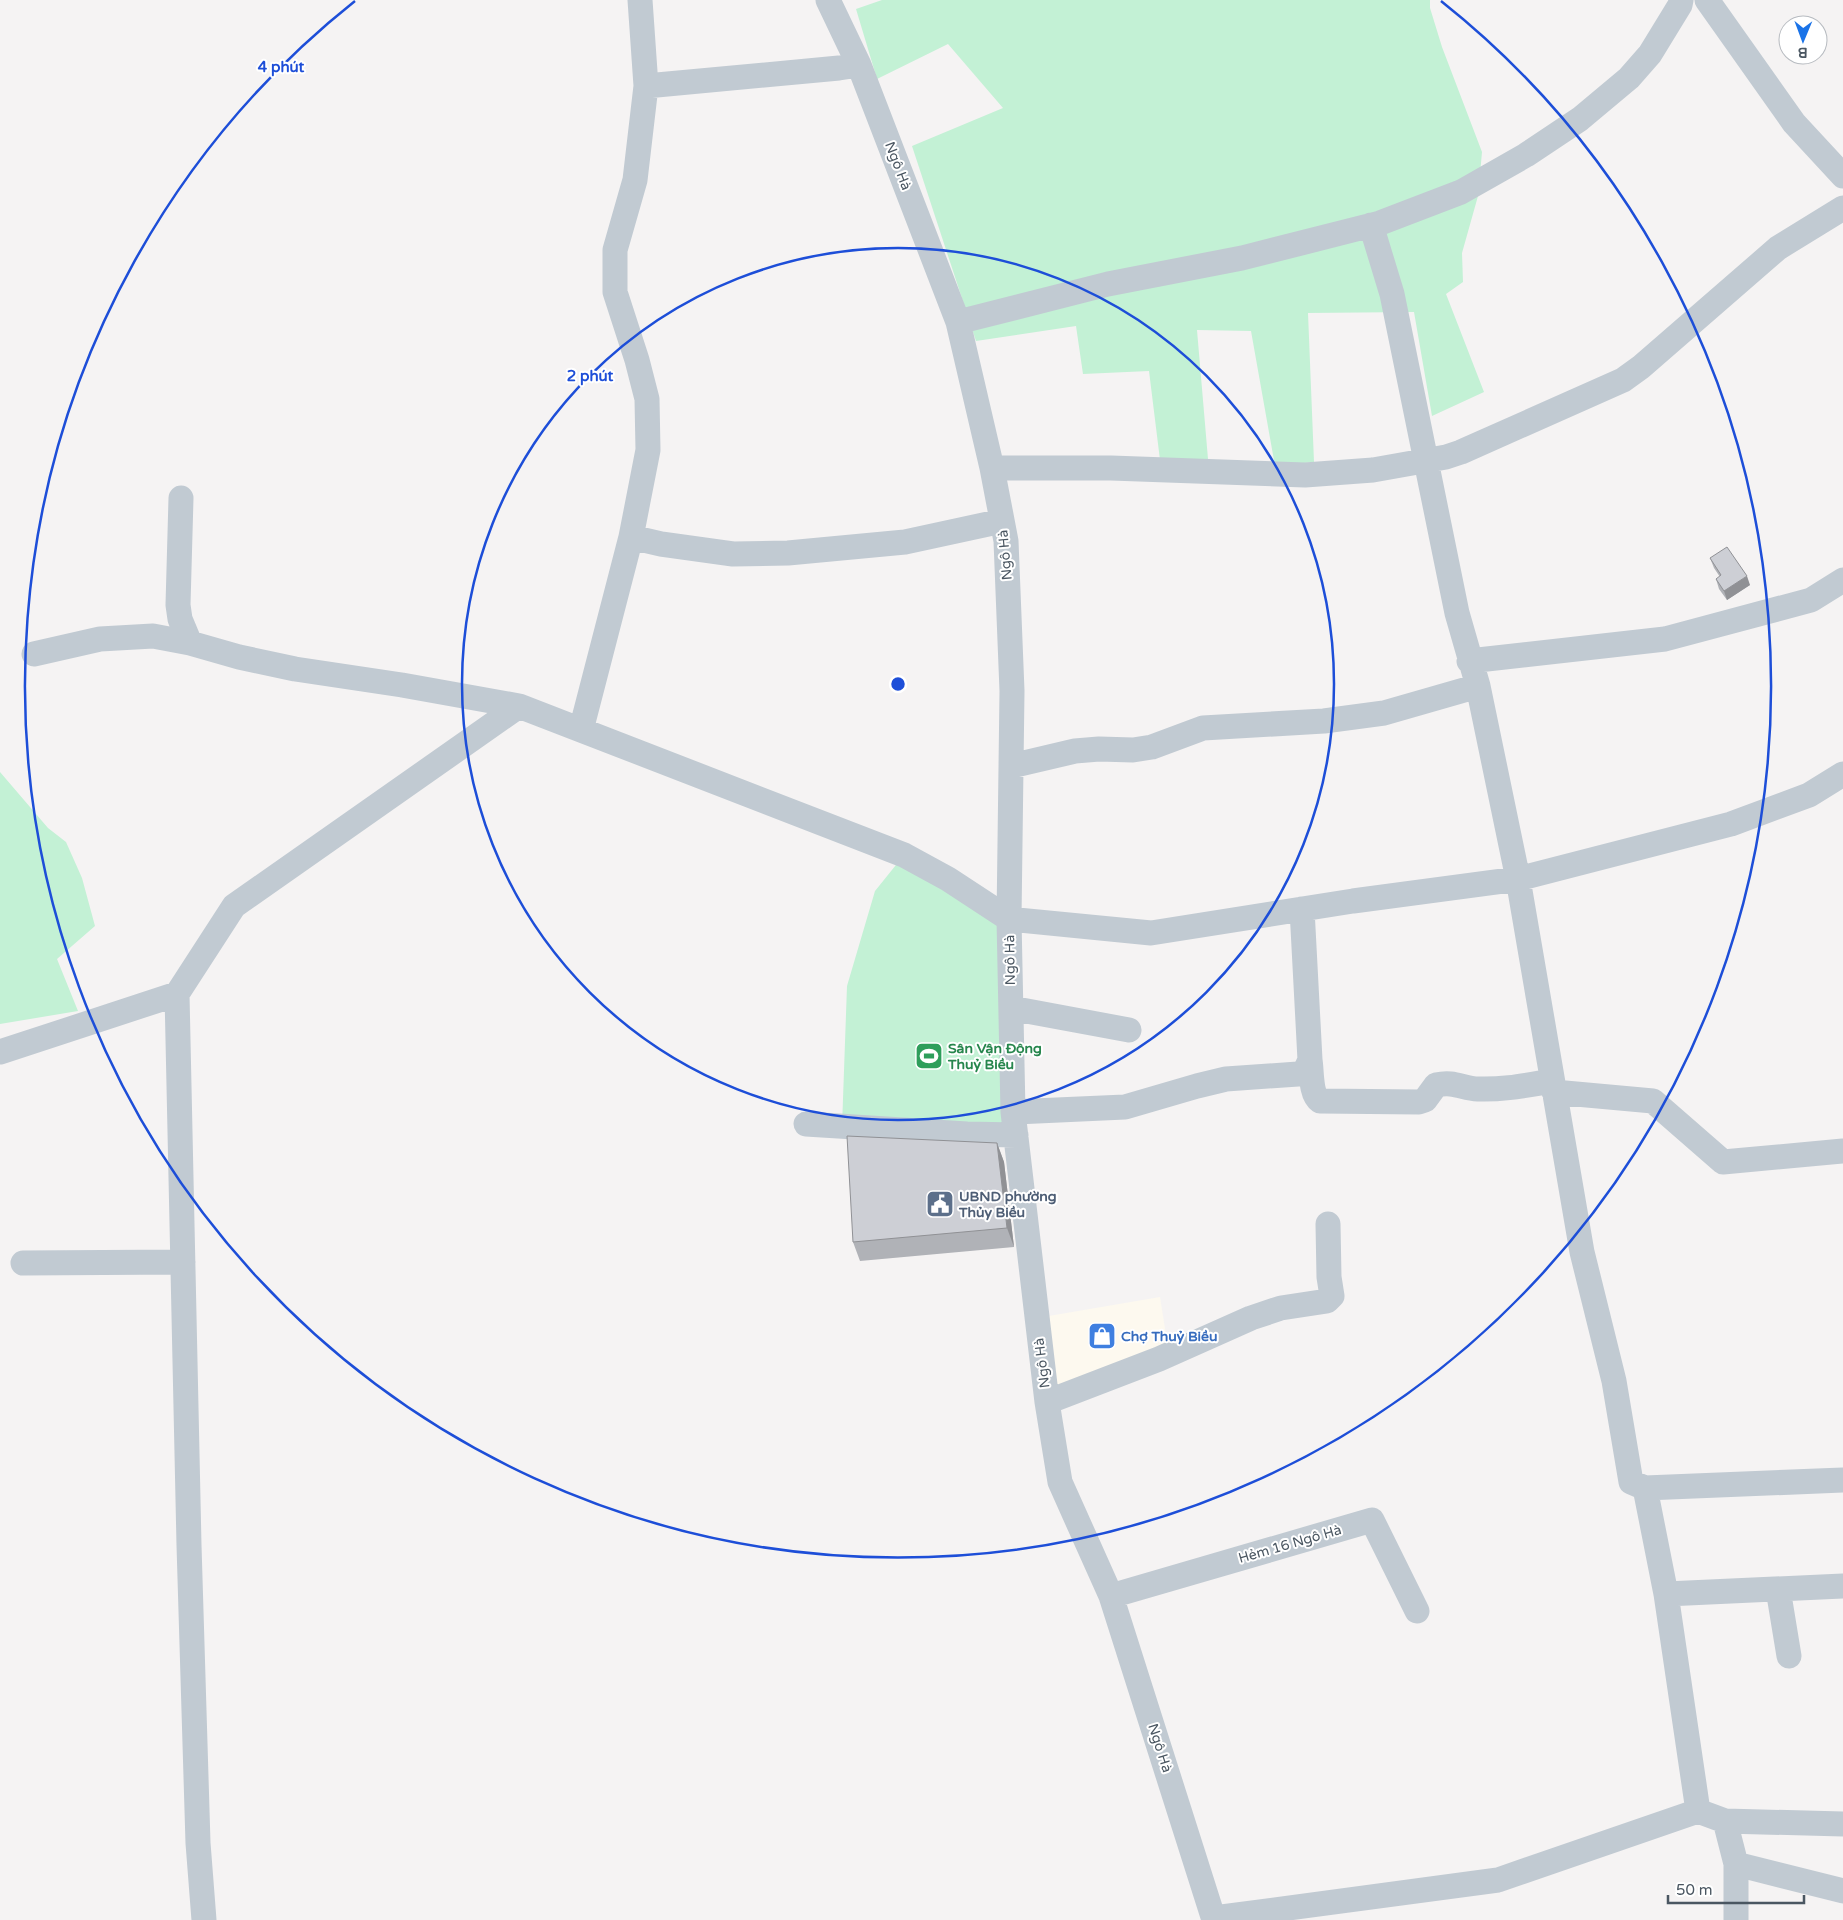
<svg xmlns="http://www.w3.org/2000/svg" width="1843" height="1920" font-family="'Varela Round',sans-serif">
	<style>
		.commercial { fill: #fdf9ef }
		.green { fill: #c3f1d5 }
		.lines { fill: none; stroke-linecap: round; stroke-linejoin: round }
		.minor { stroke: #c1cad2; stroke-width: 25 }
		.wall { fill: #b0b2b7 }
		.shaded-wall { fill: #909195 }
		.building { fill: #cdcfd5; stroke: #909195 }
		.ring { fill: none; stroke: #1d4ed8; stroke-width: 2.5 }
		.labels { text-anchor: middle; dominant-baseline: central; stroke-width: 4; stroke-linejoin: round; paint-order: stroke }
		.street-label { font-size: 14px; fill: #4a5661; stroke: #fff }
		.leisure-label { font-size: 14px; font-weight: bold; fill: #27864d; stroke: #fff; text-anchor: start }
		.service-label { font-size: 14px; font-weight: bold; fill: #4e5e75; stroke: #fff; text-anchor: start }
		.shop-label { font-size: 14px; font-weight: bold; fill: #366cbe; stroke: #fff; text-anchor: start }
		.centre { fill: #1d4ed8; stroke: #fff; stroke-width: 2.5 }
		.ring-label { font-size: 15px; text-anchor: middle; font-weight: bold; fill: #1d4ed8; stroke: #fff; stroke-width: 4; stroke-linejoin: round; paint-order: stroke }
	</style>
	<rect width="100%" height="100%" fill="#f5f3f3"/>
	<path class="commercial" d="M1160 1297 1169 1354 1047 1402 1037 1318Z"/>
	<path class="green" d="M882 0H1430V8L1442 47 1482 152 1478 196 1462 253 1463 282 1446 294 1484 392 1432 416 1414 312 1308 313 1314 462 1275 466 1251 331 1197 330 1208 459 1160 460 1149 371 1083 374 1076 326 976 341 912 146 1003 108 948 44 877 79 856 9Z
		M0 772 48 828 66 842 82 878 95 926 57 959 78 1011 0 1024Z
		M904 855 1009 919 1016 1135 842 1127 847 986 875 891Z"/>
	<g class="lines">
		<path class="minor" d="M828 0 859 65 958 322 992 468 1006 541 1012 691 1009 919 1013 1112 1047 1402 1060 1482 1111 1596 1214 1920
			M1707 0 1794 123 1843 176
			M646 86 839 68 859 65
			M1371 225 1392 294 1457 613 1478 686 1518 879 1582 1252 1614 1381 1631 1482 1645 1488 1666 1594 1698 1811 1725 1821 1736 1864V1920
			M958 322 1108 284 1242 258 1380 223 1461 192 1526 155 1580 119 1629 78 1650 54 1680 5 1681 0
			M992 468H1111L1305 475 1373 470 1446 457 1461 452 1623 380 1641 367 1778 248 1843 208
			M181 498 178 605 180 619 190 643
			M631 537 661 544 733 554 788 553 905 542 1002 521
			M34 654 100 639 153 636 190 643 239 657 295 669 402 685 519 706
			M1469 661 1665 639 1811 600 1843 580
			M581 730 631 537 648 450 647 399 637 360 615 292V250L635 180 646 86 640 0
			M1011 766 1075 751 1099 749 1133 750 1152 747 1203 728 1324 721 1384 713 1478 686
			M1011 1008 1129 1030
			M0 1052 177 994
			M1310 1060C1312 1071 1310 1094 1320 1101L1419 1102 1425 1100 1436 1085C1454 1081 1462 1088 1478 1089 1504 1090 1527 1085 1552 1081
			M1554 1092 1653 1101 1723 1162 1843 1151
			M1013 1112 1125 1107 1197 1086 1226 1079 1298 1074 1305 1071 1310 1060 1302 909
			M806 1124 967 1134 1016 1135
			M23 1263 183 1262
			M1047 1402 1159 1359 1251 1318 1281 1308 1327 1301 1332 1296 1329 1277 1328 1224
			M1645 1488 1843 1480
			M1778 1589 1789 1656
			M1666 1594 1843 1586
			M1111 1596 1372 1520 1417 1611
			M1725 1821 1843 1824
			M1736 1864 1843 1891
			M1214 1918 1498 1880 1698 1811
			M204 1920 198 1843 189 1545 177 994 234 906 519 706 904 855 948 879 1009 919 1151 933 1353 901 1518 879 1731 824 1809 795 1843 774"/>
	</g>
	<path class="wall" d="M1710 558 1750 585 1727 600 1719 589 1716 579 1720 577 1714 568Z
		M997 1143 1004 1162 1014 1247 860 1261 853 1242Z"/>
	<path class="shaded-wall" d="M1747 576 1750 585 1727 600 1724 591Z
		M997 1143 1004 1162 1014 1247 1007 1228Z"/>
	<path class="building" d="M1727 547 1747 576 1724 591 1716 579 1721 575 1710 558Z
		M847 1136 997 1143 1007 1228 853 1242Z"/>
	<g class="ring">
		<circle cx="898" cy="684" r="436"/>
		<path d="M1441 1A873 873 0 1 1 355 1"/>
	</g>
	<defs>
		<symbol id="stadium-square" viewBox="-11 -11 22 22"><rect x="-9" y="-9" width="18" height="18" rx="4" fill="#2e9e5b" stroke="#fff"/><path d="M0-5a6.5 5 0 1 0 0 10a6.5 5 0 1 0 0-10ZM-3.5-1.8h7v3.6h-7Z" fill="#fff"/></symbol>
		<symbol id="civic-square" viewBox="-11 -11 22 22"><rect x="-9" y="-9" width="18" height="18" rx="4" fill="#5c6f8a" stroke="#fff"/><path d="M-.6-6.5H3V-4.5H.6V-3L4-1V1h2V6H-6V1h2V-1L-.6-3ZM-1.2 2.5V6h2.4V2.5Z" fill="#fff"/></symbol>
		<symbol id="shop-square" viewBox="-11 -11 22 22"><rect x="-9" y="-9" width="18" height="18" rx="4" fill="#3f7fe0" stroke="#fff"/><path d="M-5-2.5h2.3a2.7 3.5 0 0 1 5.4 0H5L5.5 6h-11ZM-1.5-2.5h3a1.5 2.3 0 0 0-3 0Z" fill="#fff"/></symbol>
	</defs>
	<g fill-rule="evenodd">
		<use href="#stadium-square" x="913" y="1040" width="32" height="32"/>
		<use href="#civic-square" x="924" y="1188" width="32" height="32"/>
		<use href="#shop-square" x="1086" y="1320" width="32" height="32"/>
	</g>
	<g class="labels">
		<g class="street-label">
			<text transform="translate(898 166) rotate(69)">Ngô Hà</text>
			<text transform="translate(1005 555) rotate(-95)">Ngô Hà</text>
			<text transform="translate(1010 960) rotate(-91)">Ngô Hà</text>
			<text transform="translate(1042 1363) rotate(-97)">Ngô Hà</text>
			<text transform="translate(1290 1544) rotate(-16)">Hẻm 16 Ngô Hà</text>
			<text transform="translate(1160 1748) rotate(72)">Ngô Hà</text>
		</g>
		<g class="leisure-label">
			<text x="948" y="1048">Sân Vận Động<tspan x="948" dy="16">Thuỷ Biều</tspan></text>
		</g>
		<g class="service-label">
			<text x="959" y="1196">UBND phường<tspan x="959" dy="16">Thủy Biều</tspan></text>
		</g>
		<g class="shop-label">
			<text x="1121" y="1336">Chợ Thuỷ Biều</text>
		</g>
	</g>
	<circle cx="898" cy="684" r="8" class="centre"/>
	<g class="ring-label">
		<text x="281" y="72">4 phút</text>
		<text x="590" y="381">2 phút</text>
	</g>
	<g transform="translate(1803 40) rotate(181)"><circle r="24" fill="#ffffff" stroke="#b7bbc0"/>
	<path d="M0-4L9 19L0 12L-9 19Z" fill="#1a73e8"/>
	<text y="-8" font-size="14" font-weight="bold" text-anchor="middle" fill="#4a5661">B</text>
	</g>
	<path d="M1668 1895v8h136v-8" fill="none" stroke="#4a5661" stroke-width="2.5"/>
	<text x="1676" y="1895" font-size="15" fill="#4a5661" stroke="#ffffff" stroke-width="4" paint-order="stroke">50 m</text>
</svg>
